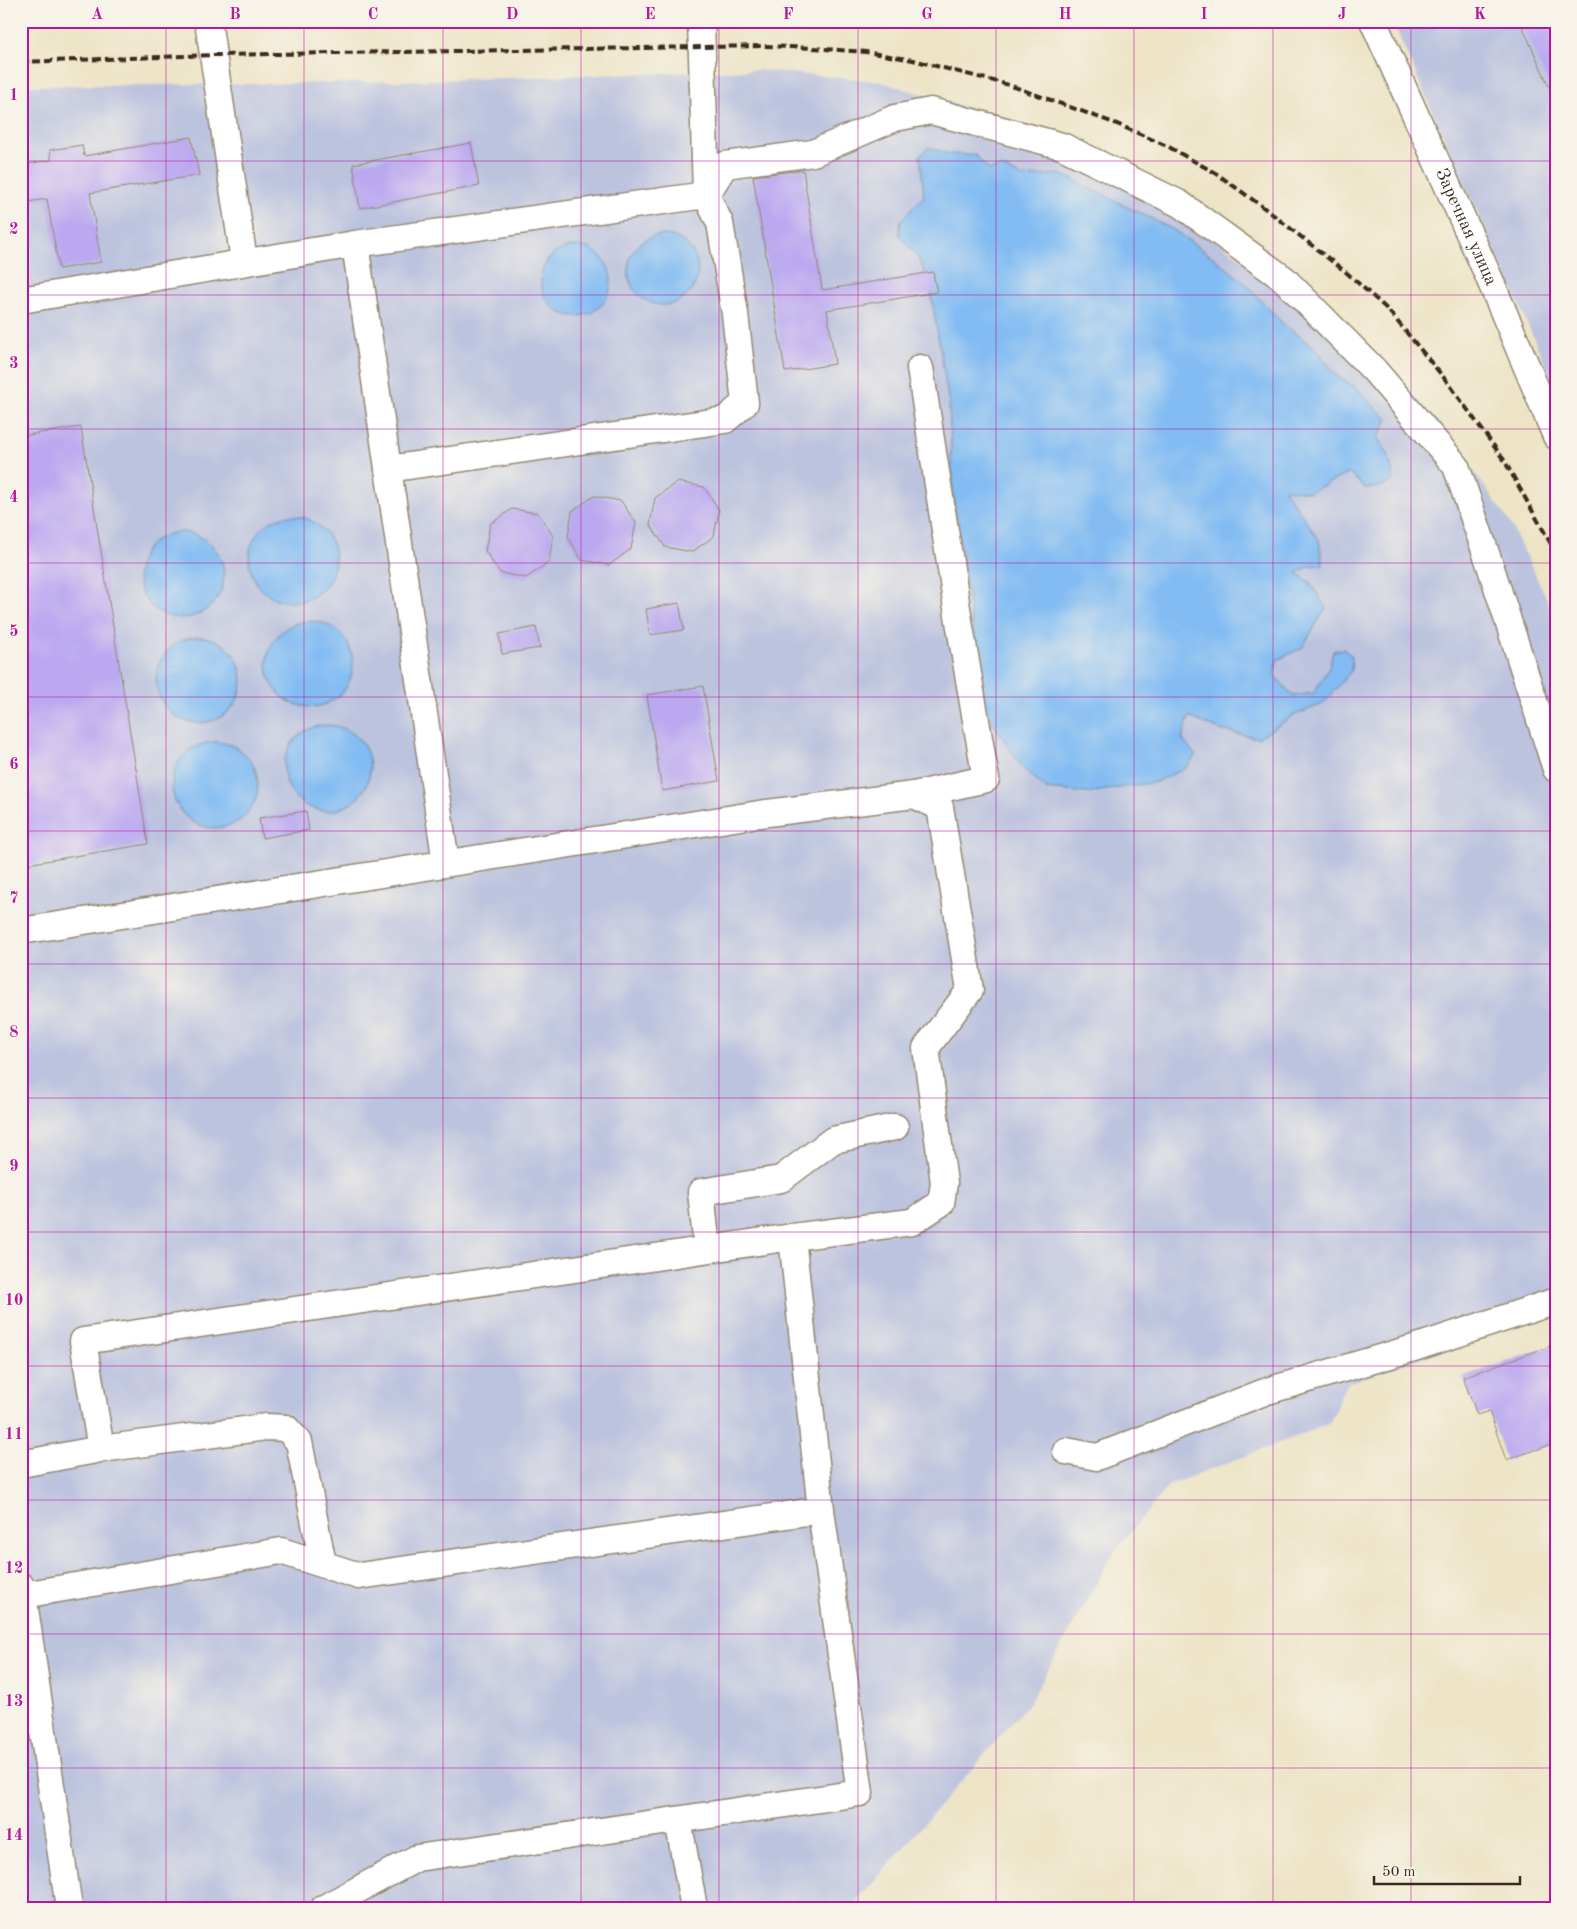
<svg xmlns="http://www.w3.org/2000/svg" width="1577" height="1929" font-family="'Old Standard TT',serif">
	<style>
		.industrial { fill: #bcc3de }
		.water { fill: #82bcf3; stroke: #5e7388 }
		.building { fill: #baa9f0 }
		.lines { fill: none; stroke-linecap: round; stroke-linejoin: round }
		.minor-casing { stroke: #948772; stroke-width: 29 }
		.minor { stroke: #fff; stroke-width: 26 }
		.rail { stroke: #3b2a1e; stroke-width: 4; stroke-dasharray: 8 4; stroke-linecap: butt }
		.grid { fill: none; stroke: #b5179e; stroke-width: 1; stroke-opacity: 0.55 }
		.labels { text-anchor: middle; dominant-baseline: central; stroke-width: 4.5; stroke-linejoin: round; paint-order: stroke }
		.street-label { font-size: 18px; fill: #3b2a1e; stroke: #f7f3e8 }
		.neatline { fill: none; stroke: #b5179e; stroke-width: 2 }
		.grid-label { font-size: 16px; text-anchor: middle; font-weight: bold; fill: #b5179e }
	</style>
	<rect width="100%" height="100%" fill="#f7f3e8"/>
	<filter id="ink" filterUnits="userSpaceOnUse"><feTurbulence type="fractalNoise" baseFrequency=".02" numOctaves="2"/><feDisplacementMap in="SourceGraphic" scale="10" xChannelSelector="R" yChannelSelector="G"/><feConvolveMatrix kernelMatrix="1 2 1 2 8 2 1 2 1" color-interpolation-filters="sRGB"/></filter>
	<filter id="wash" filterUnits="userSpaceOnUse"><feTurbulence type="fractalNoise" baseFrequency=".0096" numOctaves="4" result="noise"/><feDisplacementMap in="SourceGraphic" scale="20" xChannelSelector="R" yChannelSelector="G"/><feGaussianBlur stdDeviation="1.12" result="paint"/><feColorMatrix in="noise" values="0 0 0 0 0 0 0 0 0 0 0 0 0 0 0 0 0 1.4 0 .05"/><feComposite in="paint" operator="in"/></filter>
	<g filter="url(#wash)">
		<rect width="100%" height="100%" fill="#ede4c6"/>
		<path class="industrial" d="M1392 21H1556V388L1398 34Z
			M759 70 878 81 1072 139 1369 348 1444 428 1509 521 1546 597 1556 627V1311L1346 1384 1329 1424 1169 1485 1114 1552 1030 1702 851 1908H21V86L337 83Z"/>
		<path class="water" d="M929 147 948 154 975 155 989 170 1002 167 1022 177 1061 174 1172 229 1214 258 1246 284 1280 321 1317 350 1337 376 1356 387 1373 406 1388 419 1378 438 1388 454 1394 480 1383 486 1366 489 1349 473 1310 492 1284 489 1319 540 1323 565 1310 566 1297 573 1310 582 1326 608 1302 648 1277 660 1274 675 1293 696 1314 693 1329 668 1333 651 1343 649 1352 656 1351 671 1323 704 1293 716 1258 738 1220 730 1189 717 1182 739 1196 756 1185 768 1156 782 1087 793 1046 789 1022 767 991 720 984 707 953 494 949 404 929 281 917 256 899 235 901 220 924 196 920 155Z
			M628 270a35 35 0 1 1 70 0a35 35 0 1 1-70 0Z
			M541 281a35 35 0 1 1 70 0a35 35 0 1 1-70 0Z
			M249 559a43 43 0 1 1 86 0a43 43 0 1 1-86 0Z
			M138 575a43 43 0 1 1 86 0a43 43 0 1 1-86 0Z
			M267 664a43 43 0 1 1 86 0a43 43 0 1 1-86 0Z
			M156 680a43 43 0 1 1 86 0a43 43 0 1 1-86 0Z
			M284 768a43 43 0 1 1 86 0a43 43 0 1 1-86 0Z
			M172 785a43 43 0 1 1 86 0a43 43 0 1 1-86 0Z"/>
		<g id="blocks">
			<path class="building" d="M1520 21H1556V102Z
				M191 137 199 175 90 193 101 262 59 269 47 199 21 203V165L51 160 50 150 82 145 84 156Z
				M471 143 479 186 360 208 353 164Z
				M803 170 822 290 933 272 937 292 827 310 835 364 785 372 753 176Z
				M81 427 148 844 21 865V436Z
				M677 482 704 487 719 510 714 536 692 552 665 547 650 524 655 498Z
				M594 496 621 501 636 523 631 549 609 565 582 560 568 537 572 511Z
				M512 509 538 513 553 536 549 562 526 578 500 573 485 551 490 524Z
				M679 603 684 630 650 635 646 609Z
				M536 627 540 648 502 654 499 634Z
				M703 686 719 781 662 791 647 695Z
				M306 811 309 830 262 838 259 818Z
				M1556 1344V1443L1506 1460 1489 1411 1477 1415 1463 1377Z"/>
		</g>
	</g>
	<g filter="url(#ink)">
		<use href="#blocks" fill-opacity="0" stroke="#948772" stroke-width="1"/>
		<g class="lines">
			<defs>
				<g id="minor">
					<path d="M208 21 244 261"/>
					<path id="s1" d="M1373 21 1487 273 1556 436"/>
					<path d="M355 244 446 863"/>
					<path d="M21 300 355 244 706 195 725 165 813 153 895 118 931 111 1062 146 1180 204 1284 279 1374 370 1456 466 1490 565 1556 769"/>
					<path d="M388 469 725 420 745 403 735 314 720 223 706 195 701 21"/>
					<path d="M21 931 759 814 914 795 986 779 959 621 920 368"/>
					<path d="M792 1237 912 1222 941 1203 944 1183 926 1048 970 990 940 807 914 795"/>
					<path d="M707 1249 701 1192 781 1179 833 1140 895 1127"/>
					<path d="M101 1449 266 1427 286 1428 299 1442 323 1564"/>
					<path d="M1066 1451 1097 1457 1267 1391 1414 1348 1556 1301"/>
					<path d="M21 1464 101 1449 83 1341 792 1237 821 1510 359 1576 281 1551 23 1595 21 1586"/>
					<path d="M21 1595H23L69 1908"/>
					<path d="M678 1820 694 1908"/>
					<path d="M324 1908 417 1858 860 1793 821 1510"/>
				</g>
			</defs>
			<use href="#minor" class="minor-casing"/>
			<use href="#minor" class="minor"/>
			<path class="rail" d="M21 62 214 55 764 46 813 48 866 52 913 60 1009 85 1117 124 1167 146 1217 174 1267 210 1347 273 1388 310 1449 384 1504 460 1556 553"/>
		</g>
	</g>
	<path class="grid" d="M166 21V1908M304 21V1908M443 21V1908M581 21V1908M719 21V1908M858 21V1908M996 21V1908M1134 21V1908M1273 21V1908M1411 21V1908M21 161H1556M21 295H1556M21 429H1556M21 563H1556M21 697H1556M21 831H1556M21 964H1556M21 1098H1556M21 1232H1556M21 1366H1556M21 1500H1556M21 1634H1556M21 1768H1556"/>
	<g class="labels">
		<g class="street-label">
			<text stroke="none"><textPath href="#s1" startOffset="226">Заречная улица</textPath></text>
		</g>
	</g>
	<rect width="1577" height="1929" fill="none" stroke="#f7f3e8" stroke-width="55"/>
	<path d="M1374 1876v8h146v-8" fill="none" stroke="#3b2a1e" stroke-width="2.5"/>
	<text x="1382" y="1876" font-size="15" fill="#3b2a1e" stroke="#f7f3e8" stroke-width="4" paint-order="stroke">50 m</text>
	<rect x="28" y="28" width="1522" height="1874" class="neatline"/>
	<g class="grid-label">
		<text x="97" y="19">A</text>
		<text x="235" y="19">B</text>
		<text x="373" y="19">C</text>
		<text x="512" y="19">D</text>
		<text x="650" y="19">E</text>
		<text x="788" y="19">F</text>
		<text x="927" y="19">G</text>
		<text x="1065" y="19">H</text>
		<text x="1204" y="19">I</text>
		<text x="1342" y="19">J</text>
		<text x="1480" y="19">K</text>
		<text x="14" y="100">1</text>
		<text x="14" y="234">2</text>
		<text x="14" y="368">3</text>
		<text x="14" y="502">4</text>
		<text x="14" y="636">5</text>
		<text x="14" y="769">6</text>
		<text x="14" y="903">7</text>
		<text x="14" y="1037">8</text>
		<text x="14" y="1171">9</text>
		<text x="14" y="1305">10</text>
		<text x="14" y="1439">11</text>
		<text x="14" y="1573">12</text>
		<text x="14" y="1706">13</text>
		<text x="14" y="1840">14</text>
	</g>
</svg>
